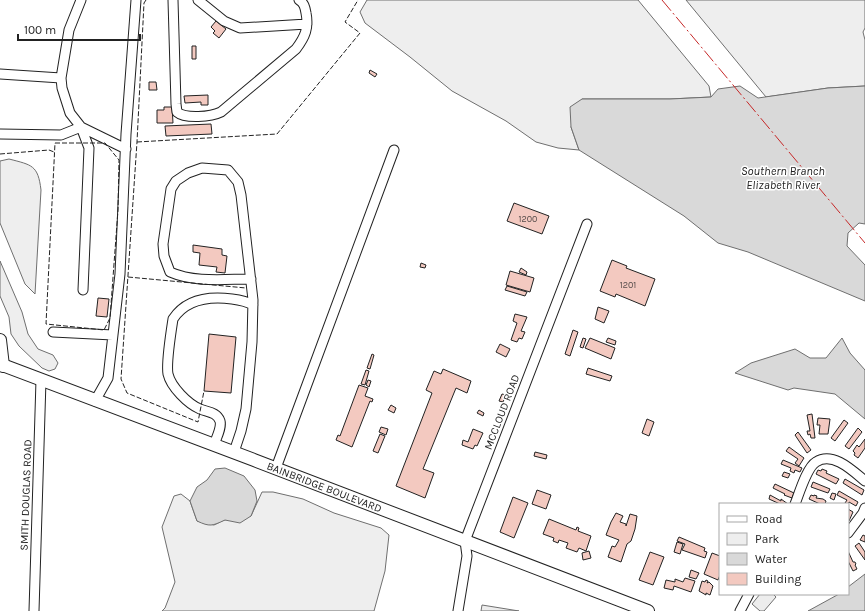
<svg xmlns="http://www.w3.org/2000/svg" width="865" height="611" font-family="Karla,sans-serif">
	<style>
		.green { fill: #eee; stroke: #6f6f6f }
		.parking { fill: #ededed; stroke: #6f6f6f }
		.water { fill: #d9d9d9; stroke: #6f6f6f }
		.building { fill: #f3c9c0; stroke: #222 }
		.lines { fill: none; stroke-linecap: round; stroke-linejoin: round }
		.minor-casing { stroke: #222; stroke-width: 11 }
		.major-casing { stroke: #222; stroke-width: 14 }
		.minor { stroke: #fff; stroke-width: 9 }
		.major { stroke: #fff; stroke-width: 12 }
		.fence { stroke: #222; stroke-width: 1; stroke-dasharray: 5 2; stroke-linecap: butt }
		.power { stroke: #c62828; stroke-width: 1; stroke-dasharray: 14 3 2 3; stroke-linecap: butt }
		.labels { text-anchor: middle; dominant-baseline: central; stroke-width: 3; stroke-linejoin: round; paint-order: stroke }
		.number-label { font-size: 9px; fill: #564c4a }
		.street-label { font-size: 11px; fill: #222; stroke: #fff }
		.water-label { font-size: 12px; font-style: italic; fill: #222; stroke: #fff }
	</style>
	<rect width="100%" height="100%" fill="#fff"/>
	<path class="green" d="M367 0H638L709 86 711 97 670 99H582L571 127 579 150 558 148 536 142 506 121 452 91 410 57 365 23 360 12Z
		M686 0H865V28L863 32 865 40V86L828 88 766 97Z
		M9 159C32 165 38 165 41 190L35 294 25 284 0 223V161Z
		M0 261 22 312 28 334 38 349 53 355 58 363 55 369 49 371 42 368 19 346 11 334 9 317 0 296Z
		M262 492H273L303 499 334 513 381 528 389 535 385 571 374 611H162L165 608 175 582 162 527 174 496 181 494 190 501 197 521 214 525 224 520 251 516Z"/>
	<path class="parking" d="M760 594H773L776 597 764 611H760L752 604Z
		M482 605 519 611H481Z"/>
	<path class="water" d="M740 86 758 98 828 88 865 86V224L859 223 848 233 847 246 865 265V301L748 252 718 243 684 216 579 150 571 127 570 107 582 99H670L711 97 718 89Z
		M842 338 850 353 865 370V419L835 394 794 388 788 390 735 373 751 363 795 349 810 358H826Z
		M225 468 244 476 255 490 257 501 251 516 240 523 225 520C212 526 210 527 197 521L190 501 197 487 207 480 215 469Z
		M865 574V611H808L839 594H848V587Z"/>
	<path class="building" d="M216 21 226 29 219 38 213 33 215 31 211 27Z
		M192 46H196V59H192Z
		M370 70 377 74 375 77 369 73Z
		M149 82H156L157 90H149Z
		M208 95V105H201V102L185 103 184 96Z
		M164 107H172L173 123H157V110H164Z
		M211 124 212 134 166 136 165 126Z
		M514 203 549 216 542 234 507 221Z
		M193 245 222 249V255L227 256 225 273 216 272 217 267 199 265 200 253 193 252Z
		M612 260 627 266 626 268 655 279 645 306 616 294 615 297 600 291Z
		M421 263 426 265 425 268 420 267Z
		M521 268 527 272 526 275 519 272Z
		M510 271 534 278 530 292 506 285Z
		M507 286 527 292 525 296 505 290Z
		M98 298 109 299 107 317 96 316Z
		M598 307 609 311 604 323 595 319Z
		M515 314 527 317 521 331 525 332 522 339 519 338 517 342 511 340 517 323 513 321Z
		M573 330 578 332 570 356 565 354Z
		M209 334 236 337 231 393 204 391Z
		M583 338 586 339 583 348 580 347Z
		M590 338 615 348 611 359 585 348Z
		M608 338 616 341 615 345 606 342Z
		M500 344 510 349 506 357 496 352Z
		M372 354 374 355 370 369 367 368Z
		M588 368 612 376 610 381 586 374Z
		M443 369 471 381 467 393 456 388 423 469 434 473 425 498 396 486 432 393 426 390 434 371 441 374Z
		M366 370 369 371 365 385 361 384Z
		M368 380 371 381 369 387 366 385Z
		M359 385 368 388 365 396 373 399 372 402 370 401 352 447 336 440 338 435 340 436Z
		M502 394 506 395 503 402 499 401Z
		M391 405 396 408 394 413 388 410Z
		M479 410 484 413 483 416 477 413Z
		M812 414 815 438H811L810 434 808 435 807 431H810L807 415Z
		M818 418 830 419 828 434H819L820 425H817Z
		M647 419 654 422 649 436 642 433Z
		M844 420 848 423 835 441 831 438Z
		M381 427 388 429 386 435 379 432Z
		M858 428 862 432 849 449 845 446Z
		M473 429 483 433 477 446 475 445 473 449 462 445 463 440 468 442Z
		M798 432 811 450 807 453 795 435Z
		M380 434 385 436 378 453 373 451Z
		M865 439V448L858 458 854 455 855 453 853 451 857 445 859 447Z
		M789 447 804 458 799 466 795 463 798 459 786 451Z
		M535 452 547 455 546 459 534 456Z
		M783 460 802 468 800 472 795 470 794 473 790 471 791 468 781 464Z
		M822 469 827 471 826 473 839 479 836 484 816 474 818 470 821 471Z
		M784 472 790 474 788 478 782 476Z
		M845 479 864 490 862 495 843 483Z
		M813 482 830 489 828 493 811 487Z
		M775 484 794 493 792 498 784 495 785 494 773 488Z
		M537 490 551 495 546 509 532 504Z
		M839 491 858 502 856 506 849 502 848 505 845 503 847 500 837 495Z
		M832 493 836 494 834 500 830 498Z
		M770 495 781 501V499L788 504H780L769 499Z
		M811 495 814 496V495L817 496 816 498 823 499 826 501 825 504H820L809 499Z
		M513 497 528 503 514 538 500 532Z
		M848 509 853 512 849 521H848Z
		M616 513 623 516 620 522 626 524V526L630 514 637 516 635 529 631 541 627 544 621 562 608 557 612 546 615 547 619 540 606 535 611 522Z
		M549 519 576 530 577 527 579 528 578 531 591 536 586 551 579 548 577 552 566 548 568 543 559 540 558 543 553 541 554 538 543 534Z
		M863 535 865 536V542L860 540Z
		M679 537 705 548 704 551 707 552 705 558 682 550 685 544 677 541Z
		M677 542 683 544 680 554 674 552Z
		M859 543 865 552V560L855 546Z
		M589 551 591 558 583 560 582 553Z
		M848 551 853 562H855L856 564 855 565 857 569 853 571 848 561Z
		M650 552 664 557 653 585 639 580Z
		M712 553 720 556V575L718 580 704 574Z
		M691 570 699 573 696 579 689 577Z
		M685 578 695 581 691 592 674 586 673 590 664 588 666 580 675 582V579L683 582Z
		M706 580 708 581 707 583 709 582 713 586 710 595 706 593V595L699 591 702 581 705 582Z"/>
	<g class="lines">
		<defs>
			<path id="minor" d="M81 0 69 30 61 78 62 88 70 113 81 127 126 149
				M173 0 176 104 177 112C185 119 211 117 221 112L296 49C305 37 309 28 306 13 305 7 304 3 299 0
				M198 0 224 21 240 28 307 24
				M0 74 61 78
				M0 134 61 135 81 127 89 148 83 290
				M53 332 113 335
				M95 401 108 378 120 274 126 134 136 0
				M214 445C216 438 222 428 220 421 217 412 207 412 200 409 188 404 171 387 168 374 166 363 171 332 173 319 186 299 209 296 232 299 240 300 246 301 253 305
				M234 452 241 431 246 409 252 342 253 300 241 195 238 182 228 170 202 168 188 173 176 181 171 189 163 244 164 256 170 272C195 283 225 279 251 279
				M276 468 394 150
				M795 504C799 494 807 467 816 462 833 451 853 471 865 481
				M848 533 863 513 865 508
				M34 611 41 380
				M458 611 467 556 465 541 587 224
				M740 611 749 594"/>
			<g id="major">
				<path d="M0 340 3 366"/>
				<path id="s1" d="M0 364 254 460 648 611"/>
			</g>
		</defs>
		<use href="#minor" class="minor-casing"/>
		<use href="#major" class="major-casing"/>
		<use href="#minor" class="minor"/>
		<use href="#major" class="major"/>
		<path class="fence" d="M146 0 144 3 137 142 121 379 127 393 198 422 204 391
			M137 142 277 134 360 33 345 22 358 0
			M55 143H105L119 160 118 210 110 318 104 330 46 324Z
			M0 154 49 150 54 152
			M128 277 246 288"/>
		<path class="power" d="M662 0 865 243"/>
	</g>
	<g class="labels">
		<g class="number-label">
			<text x="528" y="219">1200</text>
			<text x="628" y="285">1201</text>
		</g>
		<g class="street-label">
			<text transform="translate(502 412) rotate(-69)">MCCLOUD ROAD</text>
			<text stroke="none"><textPath href="#s1" startOffset="347">BAINBRIDGE BOULEVARD</textPath></text>
			<text transform="translate(26 495) rotate(-88)">SMITH DOUGLAS ROAD</text>
		</g>
		<g class="water-label">
			<text x="783" y="171">Southern Branch<tspan x="783" dy="14">Elizabeth River</tspan></text>
		</g>
	</g>
	<rect x="719" y="503" width="130" height="92" fill="#ffffff" stroke="#a7a7a7"/>
	<rect x="727" y="516" width="20" height="6" fill="#ffffff" stroke="#a7a7a7"/>
	<text x="755" y="523" font-size="12" fill="#222222">Road</text>
	<rect x="727" y="533" width="20" height="12" fill="#eeeeee" stroke="#a7a7a7"/>
	<text x="755" y="543" font-size="12" fill="#222222">Park</text>
	<rect x="727" y="553" width="20" height="12" fill="#d9d9d9" stroke="#a7a7a7"/>
	<text x="755" y="563" font-size="12" fill="#222222">Water</text>
	<rect x="727" y="573" width="20" height="12" fill="#f3c9c0" stroke="#a7a7a7"/>
	<text x="755" y="583" font-size="12" fill="#222222">Building</text>
	<path d="M18 34v6h122v-6" fill="none" stroke="#222222" stroke-width="2"/>
	<text x="24" y="34" font-size="12" fill="#222222" stroke="#ffffff" stroke-width="3" paint-order="stroke">100 m</text>
</svg>
